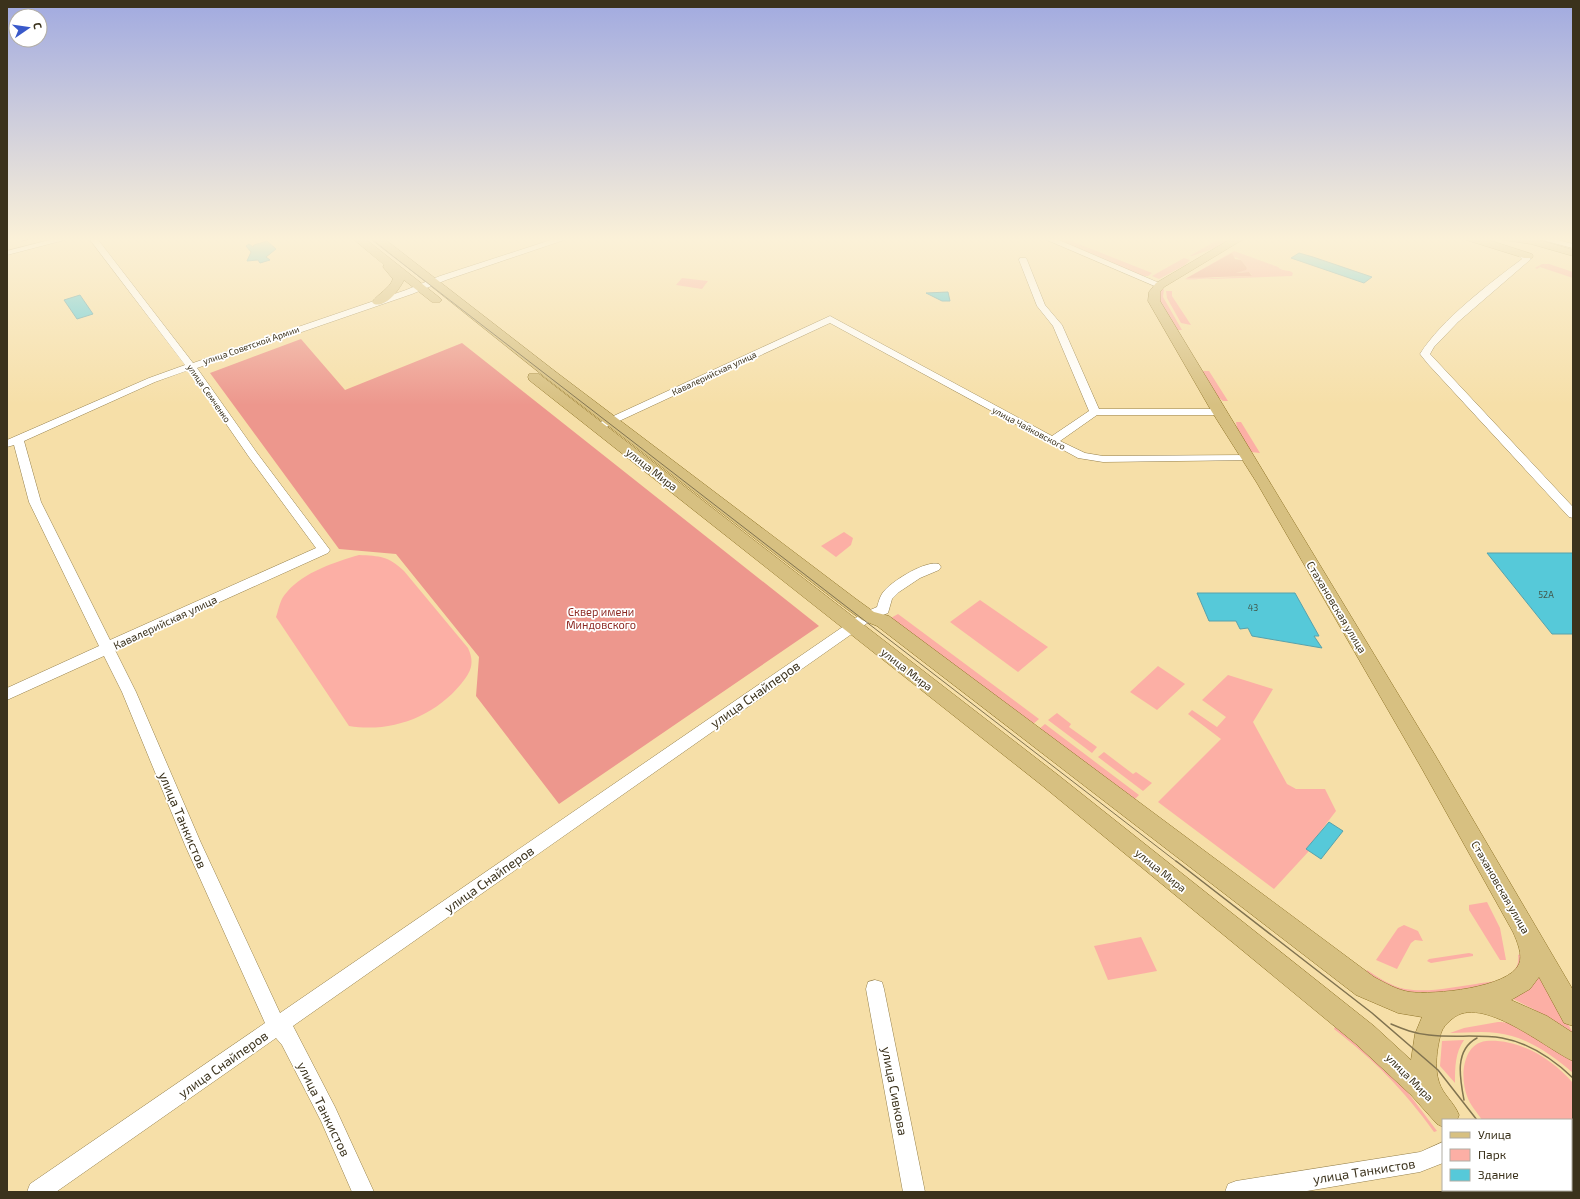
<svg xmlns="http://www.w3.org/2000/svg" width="1580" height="1199" font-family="'Exo 2',sans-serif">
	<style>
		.green { fill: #fcafa5; fill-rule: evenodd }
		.forest { fill: #ed978d }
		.building { fill: #56c9d9; stroke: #58a2ac }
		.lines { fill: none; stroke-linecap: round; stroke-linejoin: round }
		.minor-casing { stroke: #95804c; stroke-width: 1 }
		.major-casing { stroke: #8f7327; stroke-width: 1 }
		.minor { fill: #fff; fill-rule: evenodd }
		.major { fill: #d7c081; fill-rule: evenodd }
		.tram-far1 { stroke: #817350; stroke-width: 1 }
		.tram { stroke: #817350; stroke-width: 1.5 }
		.labels { text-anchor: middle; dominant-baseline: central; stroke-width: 3.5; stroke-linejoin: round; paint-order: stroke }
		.far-street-label { font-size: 9px; fill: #3b321c; stroke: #fff }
		.number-label { font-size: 9px; fill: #42584b }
		.street-label { font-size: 11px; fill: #3b321c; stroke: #fff }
		.park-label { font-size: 11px; fill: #8c2923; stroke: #fff }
		.near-street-label { font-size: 13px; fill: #3b321c; stroke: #fff }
	</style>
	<rect width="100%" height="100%" fill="#f6dfa8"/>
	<path class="green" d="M1047 237H1061L1152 273 1148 276H1142Z
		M1222 237H1234L1218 247 1192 256H1190Z
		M1234 251 1278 267C1282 272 1289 269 1293 273L1292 276 1213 279C1203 277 1194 281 1185 279ZM1235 257 1241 260 1247 268 1245 270 1234 273 1249 272 1252 275 1251 276 1214 278 1203 277 1188 278Z
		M1184 258 1190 260 1185 265 1159 279 1152 276Z
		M1542 264H1549L1573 272V278L1540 267 1537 269 1535 268Z
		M682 278 708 281 702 289 676 285Z
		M1164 289 1163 297 1182 330H1173L1158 303 1160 291Z
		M1166 291H1172V296L1191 325 1181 323 1167 298Z
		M1202 371H1209L1228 401H1223L1217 396Z
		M1236 422H1241L1260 453 1251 452 1237 428Z
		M844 532 853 538 851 545 836 557 821 546Z
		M359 555C380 556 388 556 404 571L468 648C475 663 471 672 461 684 434 717 391 733 349 726L276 617C279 608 280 599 287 592 304 572 335 562 359 555Z
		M980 600 1048 647 1018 672 950 622Z
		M898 614 1039 719 1032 725 889 619Z
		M1158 666 1185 684 1157 710 1130 692Z
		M1228 675 1273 689 1253 722 1287 784 1296 789H1325L1336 811 1307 849 1309 851 1274 889 1158 802 1221 739 1188 714 1192 710 1217 727 1226 717 1202 700Z
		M1057 713 1071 724 1069 727 1097 747 1092 753 1048 720Z
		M1045 724 1139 795 1133 801 1039 729Z
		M1104 752 1133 774 1136 772 1152 783 1143 791 1098 757Z
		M1487 902 1500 928 1506 960H1500L1469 910V905Z
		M1404 925 1418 931 1423 941 1415 940 1411 943 1397 969 1376 960 1398 928Z
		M1141 937 1157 971 1108 980 1094 946Z
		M1469 953 1473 954V956L1431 963 1427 961 1429 959Z
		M1521 954 1518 973 1499 984 1433 993 1404 992 1365 974 1367 970C1379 978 1391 986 1405 989 1428 993 1453 987 1476 984 1486 982 1497 982 1506 978 1514 974 1520 964 1518 955Z
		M1539 973 1573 1033 1533 1009 1513 999V997C1526 994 1534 986 1539 973Z
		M1498 1022C1523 1022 1555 1044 1573 1061V1073C1552 1055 1526 1036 1497 1033 1481 1031 1465 1033 1450 1033L1464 1028Z
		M1336 1025 1403 1086 1437 1131 1434 1132C1404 1090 1375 1061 1334 1029Z
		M1464 1040C1455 1053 1455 1068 1455 1083L1440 1066 1442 1041Z
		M1486 1041C1520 1039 1551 1058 1573 1083V1192H1534L1533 1190H1571V1120H1482C1477 1112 1470 1105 1467 1096 1460 1078 1462 1044 1486 1041Z"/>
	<path class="forest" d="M1232 253 1235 259 1241 260 1247 268 1246 270 1236 273 1249 272 1252 276 1187 278Z
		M301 339 345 390 462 343 819 626 559 804 476 696 479 657 396 554 339 549 210 373Z"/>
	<path class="building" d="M267 241 276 249 266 257 270 260 260 263 258 260 247 261 251 252 246 246 249 244 253 247 254 245Z
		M1299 253 1313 257 1372 277 1364 283 1291 258Z
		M948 292 950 301H942L926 293Z
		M80 295 93 314 77 319 64 300Z
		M1487 553H1573V634H1552Z
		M1197 593H1295L1319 636H1314L1322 648 1252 636 1248 628 1240 629 1236 621H1209Z
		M1329 822 1343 831 1321 859 1306 849Z"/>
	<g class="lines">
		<defs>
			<path id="minor" d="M61 237H76L7 255V251Z
				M88 237H96L193 363 406 290 440 276 560 237H573L446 280 412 294 197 368 257 453 330 550 328 553 131 642 115 650 136 692 201 843 280 1013 863 613 877 607C879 601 880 595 885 590 894 580 926 560 939 564L941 567 939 570 920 578 899 592 892 599 888 613 873 619 293 1026 335 1107 374 1192H352L321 1121 282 1045 276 1038 56 1192H27L30 1184 265 1023 185 845 122 692 104 656 7 700V688L99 646 29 502 14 445 7 447V440L149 378 185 365ZM189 370 249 457 316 548 110 640 41 502 24 441 155 382Z
				M1040 237H1052L1164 285 1163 287H1157Z
				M1531 237H1547L1573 244V248Z
				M1518 252H1524L1531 259 1458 322 1434 347 1430 354 1573 507V518L1569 517 1428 364 1420 354C1441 320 1490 283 1522 259L1517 254Z
				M1020 258H1026L1027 260 1045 305 1062 325 1099 409H1219L1224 412 1219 415H1097L1060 441 1085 453 1103 456 1249 455 1253 456 1254 458 1253 460 1103 462 1078 458 830 323 602 429 598 430 593 427 594 425 830 316 1052 436 1089 411 1053 326 1037 306 1019 260Z
				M875 980 882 982 884 989 925 1192H903L866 989 868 982Z
				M1443 1142V1163L1420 1172 1301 1192H1225L1228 1184 1236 1181 1420 1152Z"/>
			<path id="major" d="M351 237H363L440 298 442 300 440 302H432L404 280C399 290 386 308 374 304L372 302C379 293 389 289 393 279L383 267 384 265Z
				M370 237H382L556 372 856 599 874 612 889 616 1374 977C1385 983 1397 990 1410 992 1433 995 1509 988 1519 964 1523 955 1517 941 1513 932L1421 767 1257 483 1212 412 1148 301 1149 292 1156 283 1234 237H1247L1164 287 1160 292V301L1435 755 1573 990V1026L1564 1023 1539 977 1530 989 1511 1000 1547 1016 1573 1033V1061C1546 1049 1481 993 1452 1019 1447 1023 1443 1027 1441 1033 1437 1048 1434 1067 1439 1082 1443 1095 1454 1102 1459 1115L1457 1120H1443V1127L1437 1124 1411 1095 1356 1044 1044 787 529 380 528 377 529 374H539L1058 775 1374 1026 1411 1060 1415 1034 1422 1017 1398 1013 1356 995 877 626 862 620 844 607 546 378Z
				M1462 237H1479L1532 254 1533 256 1532 258H1524L1463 239Z
				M1499 237 1532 238 1573 250V256L1531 244 1504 240Z
				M1486 1190H1514L1515 1192H1487Z"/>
		</defs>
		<use href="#minor" class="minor-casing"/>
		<use href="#major" class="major-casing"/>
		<use href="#minor" class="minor"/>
		<use href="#major" class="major"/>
		<path class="tram-far1" d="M368 237 1177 862
			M22 241 38 237"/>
		<path class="tram" d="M1176 861 1372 1013 1438 1070 1477 1120
			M1391 1024C1403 1029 1415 1034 1429 1035 1453 1038 1478 1034 1502 1038 1530 1043 1553 1059 1573 1078
			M1464 1100C1460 1079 1454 1050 1477 1038
			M1520 1190 1522 1192"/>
	</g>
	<linearGradient id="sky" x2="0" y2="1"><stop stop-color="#a1aae0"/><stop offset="0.59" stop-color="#fbf1d8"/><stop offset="1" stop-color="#fbf1d8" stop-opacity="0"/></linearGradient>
	<rect width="1580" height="405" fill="url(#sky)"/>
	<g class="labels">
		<g class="far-street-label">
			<text transform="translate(251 345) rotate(-19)">улица Советской Армии</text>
			<text transform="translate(714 373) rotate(-25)">Кавалерийская улица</text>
			<text transform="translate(209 393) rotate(55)">улица Семченко</text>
			<text transform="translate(1029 428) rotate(28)">улица Чайковского</text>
		</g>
		<g class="number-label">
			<text x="1546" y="594">52А</text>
			<text x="1253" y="607">43</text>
		</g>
		<g class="street-label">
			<text transform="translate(652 469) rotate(38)">улица Мира</text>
			<text transform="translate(1337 607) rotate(59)">Стахановская улица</text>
			<text transform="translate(165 622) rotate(-25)">Кавалерийская улица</text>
			<text transform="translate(907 669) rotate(38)">улица Мира</text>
			<text transform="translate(1161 870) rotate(39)">улица Мира</text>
			<text transform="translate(1501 887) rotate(60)">Стахановская улица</text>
			<text transform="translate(1410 1077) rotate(45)">улица Мира</text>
		</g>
		<g class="park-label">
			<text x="601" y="611">Сквер имени<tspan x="601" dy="13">Миндовского</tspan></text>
		</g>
		<g class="near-street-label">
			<text transform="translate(755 694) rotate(-35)">улица Снайперов</text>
			<text transform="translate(183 820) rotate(67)">улица Танкистов</text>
			<text transform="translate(489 879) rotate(-35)">улица Снайперов</text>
			<text transform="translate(223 1064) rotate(-35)">улица Снайперов</text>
			<text transform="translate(895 1091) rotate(79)">улица Сивкова</text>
			<text transform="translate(324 1109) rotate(64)">улица Танкистов</text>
			<text transform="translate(1364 1171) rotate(-9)">улица Танкистов</text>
		</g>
	</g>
	<rect width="1580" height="1199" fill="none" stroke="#3b321c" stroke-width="16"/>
	<rect x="1442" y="1119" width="130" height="72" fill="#ffffff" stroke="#b1ada4"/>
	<rect x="1450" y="1132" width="20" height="6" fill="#d7c081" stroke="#b1ada4"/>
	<text x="1478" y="1139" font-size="12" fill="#3b321c">Улица</text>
	<rect x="1450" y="1149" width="20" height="12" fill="#fcafa5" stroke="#b1ada4"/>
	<text x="1478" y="1159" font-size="12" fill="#3b321c">Парк</text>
	<rect x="1450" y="1169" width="20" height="12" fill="#56c9d9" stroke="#b1ada4"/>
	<text x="1478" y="1179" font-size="12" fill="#3b321c">Здание</text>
	<g transform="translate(28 28) rotate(77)"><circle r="19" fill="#ffffff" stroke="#b1ada4"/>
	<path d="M0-3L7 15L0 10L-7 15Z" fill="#3959ca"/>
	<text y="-6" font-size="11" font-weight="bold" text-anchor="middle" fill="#3b321c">С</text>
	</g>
</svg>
